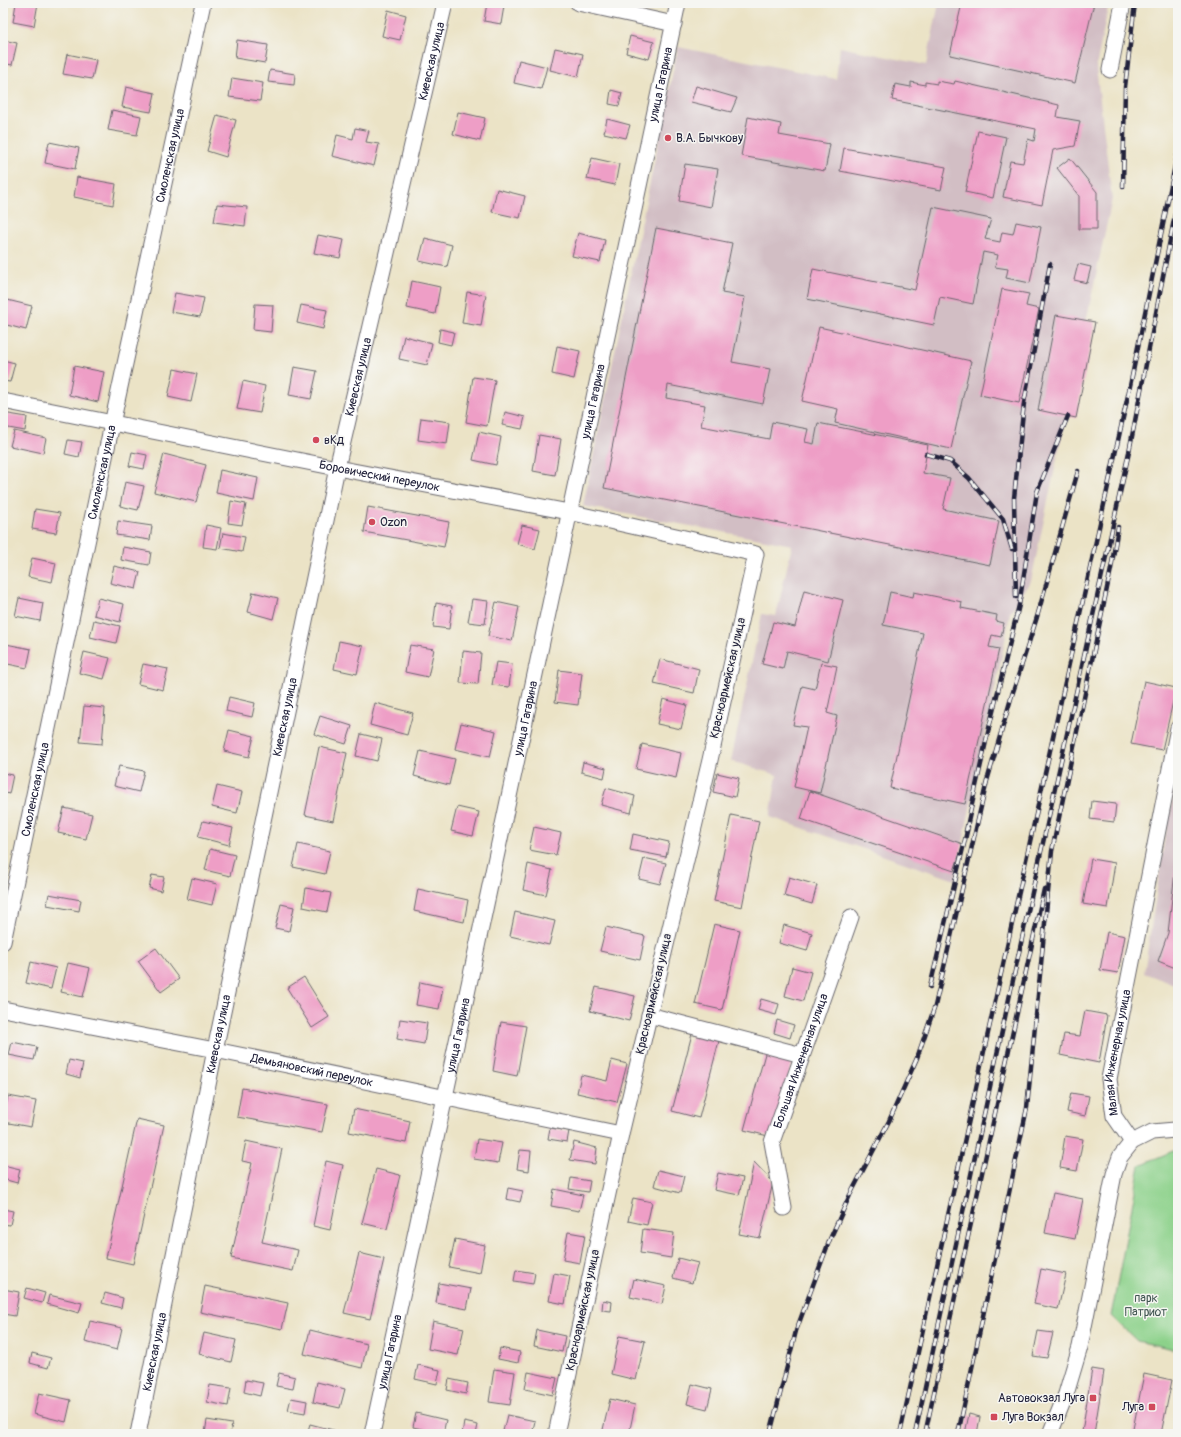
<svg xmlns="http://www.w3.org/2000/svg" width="1181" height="1437" font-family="Pangolin,sans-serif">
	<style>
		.industrial { fill: #d2bec4 }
		.green { fill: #8cd18a; stroke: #577a62 }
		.building { fill: #ee9ec6 }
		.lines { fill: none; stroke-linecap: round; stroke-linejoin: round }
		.minor-casing { stroke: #68666c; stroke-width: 17 }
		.minor { stroke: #fff; stroke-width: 15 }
		.rail-casing { stroke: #22223b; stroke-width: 4.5 }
		.rail { stroke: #f6f6f2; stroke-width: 3; stroke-dasharray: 9; stroke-linecap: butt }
		.poi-dot { fill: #d1495b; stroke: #f6f6f2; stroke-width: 1.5 }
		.labels { text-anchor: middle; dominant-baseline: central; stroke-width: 3; stroke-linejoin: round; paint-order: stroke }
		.street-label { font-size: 12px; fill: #22223b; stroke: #f6f6f2 }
		.poi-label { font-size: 12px; fill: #22223b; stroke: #f6f6f2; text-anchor: start }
		.park-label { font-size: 12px; fill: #425753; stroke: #f6f6f2 }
	</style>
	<rect width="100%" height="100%" fill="#f6f6f2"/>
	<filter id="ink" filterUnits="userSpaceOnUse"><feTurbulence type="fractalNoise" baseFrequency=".025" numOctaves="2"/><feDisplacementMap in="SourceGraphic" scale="8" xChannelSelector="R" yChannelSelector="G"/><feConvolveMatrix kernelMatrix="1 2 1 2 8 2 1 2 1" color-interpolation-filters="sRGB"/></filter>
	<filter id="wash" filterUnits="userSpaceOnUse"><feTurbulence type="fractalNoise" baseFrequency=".012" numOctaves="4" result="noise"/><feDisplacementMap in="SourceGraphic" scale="16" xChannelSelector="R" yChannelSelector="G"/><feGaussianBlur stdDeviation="0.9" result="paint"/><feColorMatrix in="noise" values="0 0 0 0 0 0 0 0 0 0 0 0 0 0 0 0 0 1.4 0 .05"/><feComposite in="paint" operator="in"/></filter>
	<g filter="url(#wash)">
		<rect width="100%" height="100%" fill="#ebe3c6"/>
		<path class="industrial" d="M939 3H1109L1096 67 1112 199 1031 581 1010 612 1007 631 955 880 770 817 777 775 731 761 762 614 776 616 792 545 583 506 678 47 836 79 840 47 926 65Z
			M1178 770V986L1144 973 1164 843Z"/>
		<path class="green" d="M1173 1151 1178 1152V1350L1137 1341 1111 1316 1140 1165Z"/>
		<g id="blocks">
			<path class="building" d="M16 3H38L34 26 13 22Z
				M487 3 504 6 501 24 484 21Z
				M962 3H1094L1075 83 950 55Z
				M388 10 406 15 400 40 382 36Z
				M630 36 654 42 649 59 626 53Z
				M3 40 17 43 12 65 3 63Z
				M237 40 268 45 265 63 235 58Z
				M555 48 583 54 578 77 550 70Z
				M67 54 96 60 92 79 63 74Z
				M519 60 547 67 541 89 514 83Z
				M270 70 295 74 294 85 268 82Z
				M232 78 263 83 260 101 229 97Z
				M937 81 954 84 955 81 1059 105 1057 117 1080 121 1075 146 1053 150 1042 205 1003 197 1010 161 1023 163 1028 139 1034 141 1036 129 892 100 895 84 911 87V82L925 85V82L937 84Z
				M696 86 737 98 731 112 691 102Z
				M126 87 155 93 151 112 122 107Z
				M611 90 622 93 619 106 609 104Z
				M112 110 141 116 137 135 108 130Z
				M458 112 485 118 480 141 453 134Z
				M217 115 236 120 226 157 207 151Z
				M748 117 781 124 779 135 830 144 825 171 741 156Z
				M607 119 630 125 626 138 604 133Z
				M355 128 369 131 366 142 379 144 374 166 332 156 337 135 353 139Z
				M978 131 1006 137 993 198 965 192Z
				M49 142 79 148 75 169 45 163Z
				M844 148 946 167 941 190 840 171Z
				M592 158 619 164 615 185 587 179Z
				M1070 158 1097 192V229H1079V196L1057 168Z
				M685 164 718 169 711 207 679 201Z
				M77 177 116 184 113 205 74 197Z
				M497 189 525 196 520 218 492 212Z
				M217 204 247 207 245 226 214 222Z
				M933 207 991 219 985 239 1000 242 1002 232 1013 234 1016 222 1041 227 1030 283 1006 278 1008 269 995 267 998 255 983 252 973 304 940 297 934 325 807 299 813 269 915 290Z
				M656 228 732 243 722 293 745 297 732 362 770 369 763 404 668 385 666 398 705 405 701 426 769 439 772 422 808 429 805 442 814 444 818 423 928 445 923 473 950 478 943 509 999 521 990 565 604 488Z
				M578 233 605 240 600 262 572 256Z
				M318 235 344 240 340 258 314 253Z
				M425 238 452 245 447 267 419 261Z
				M1078 264 1091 267 1087 283 1074 280Z
				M412 281 440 287 435 314 407 308Z
				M1002 289 1029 294 1026 306 1039 309 1019 403 980 395Z
				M467 292 486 295 481 326 462 323Z
				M175 293 204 298 200 317 171 312Z
				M3 299 32 306 26 330 3 324Z
				M255 304 273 305 271 332 253 330Z
				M301 305 327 310 323 329 297 323Z
				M1056 315 1095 322 1076 418 1038 410Z
				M819 327 971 361 951 449 835 423 838 409 802 401Z
				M440 329 454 332 451 345 438 342Z
				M404 336 432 343 427 365 399 359Z
				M557 346 580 351 574 379 552 374Z
				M3 360 15 363 10 382 3 381Z
				M74 366 104 372 98 402 69 395Z
				M294 367 317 371 311 399 289 395Z
				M174 369 197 374 191 402 168 397Z
				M473 377 495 380 487 426 466 422Z
				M243 381 265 386 260 413 237 409Z
				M505 412 525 417 522 429 502 425Z
				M3 413 27 417 25 431 3 427Z
				M421 418 450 422 447 444 418 440Z
				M14 431 46 438 43 453 10 446Z
				M479 432 501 437 496 465 473 460Z
				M539 435 561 439 555 475 533 471Z
				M68 440 82 442 79 457 65 454Z
				M132 452 147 455 144 469 129 466Z
				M164 454 206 465 196 502 154 492Z
				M220 470 258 478 254 501 216 493Z
				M125 482 144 486 138 510 120 506Z
				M231 501 246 504 242 525 228 523Z
				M368 507 449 522 444 547 364 532Z
				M35 509 60 513 56 533 32 529Z
				M118 521 152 526 150 540 116 535Z
				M206 525 221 528 217 549 203 547Z
				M522 525 540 529 535 549 517 544Z
				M223 533 245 537 242 552 220 548Z
				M123 547 151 552 149 565 121 560Z
				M32 558 56 563 52 582 28 577Z
				M114 566 140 572 136 589 110 583Z
				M804 590 843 600 828 661 787 651 783 669 762 664 773 622 795 627Z
				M253 592 278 598 273 619 248 612Z
				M890 592 913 597 914 592 962 602 961 608 997 615 996 621 1004 623 1001 637 992 635 989 647 999 649 965 804 890 788 923 633 883 625Z
				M19 598 43 603 40 621 15 616Z
				M98 598 124 604 120 622 94 615Z
				M472 599 488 601 485 624 468 622Z
				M496 602 519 607 512 641 488 636Z
				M436 603 452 606 449 629 433 627Z
				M94 620 120 626 116 643 90 637Z
				M339 641 363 646 357 674 334 669Z
				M6 644 31 649 27 668 3 663Z
				M410 645 434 649 428 677 405 672Z
				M463 651 481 653 478 684 460 683Z
				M84 652 110 658 104 679 79 673Z
				M660 659 699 669 694 693 654 684Z
				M496 662 512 664 509 687 492 685Z
				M821 663 837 666 827 713 837 716 820 793 794 787 807 727 793 725 802 686 815 689Z
				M143 664 168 669 163 690 138 684Z
				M559 670 582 673 578 705 555 702Z
				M1144 681 1176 688 1162 750 1131 744Z
				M229 697 255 703 252 717 226 711Z
				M663 699 687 705 681 729 657 724Z
				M375 703 413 713 407 735 370 725Z
				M84 706 105 708 102 744 80 742Z
				M320 716 352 726 346 744 314 734Z
				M461 723 496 731 490 757 455 749Z
				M229 730 254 736 249 757 224 751Z
				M361 734 382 739 377 761 356 756Z
				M642 744 681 753 676 778 636 769Z
				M319 747 347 753 333 821 305 815Z
				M420 751 455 759 449 785 414 776Z
				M583 762 606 768 604 778 581 772Z
				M119 766 144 771 139 792 114 786Z
				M3 773 13 775 9 794 3 792Z
				M717 773 739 778 735 797 713 792Z
				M217 786 242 792 237 813 212 807Z
				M606 788 635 796 631 813 601 805Z
				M810 791 963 844 954 871 801 819Z
				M1092 801 1116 804 1114 822 1090 819Z
				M457 807 479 812 473 836 451 831Z
				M64 808 92 814 86 839 58 833Z
				M731 815 759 821 742 907 714 901Z
				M203 821 233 828 229 845 198 837Z
				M534 827 561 833 556 855 529 850Z
				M633 834 669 842 666 857 630 850Z
				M298 844 330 851 325 874 293 867Z
				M210 849 235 855 230 876 205 870Z
				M1177 854H1178V969L1158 961 1168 933Z
				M644 858 666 863 660 884 639 879Z
				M1091 859 1115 863 1108 908 1083 904Z
				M528 864 552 870 546 895 523 890Z
				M152 875 164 877 161 891 149 888Z
				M789 877 817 885 812 904 784 896Z
				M192 878 217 884 212 905 187 899Z
				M306 888 331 893 327 912 303 907Z
				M418 889 468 900 464 922 414 911Z
				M49 894 81 900 79 911 47 905Z
				M281 904 294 907 289 931 275 928Z
				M515 912 555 921 549 945 510 936Z
				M714 924 740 930 722 1010 695 1004Z
				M784 925 812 933 807 951 779 943Z
				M606 927 645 936 640 960 600 951Z
				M1107 932 1125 936 1118 973 1100 970Z
				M156 948 179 979 161 992 138 961Z
				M31 962 56 968 51 989 26 983Z
				M68 963 90 968 83 997 61 992Z
				M792 967 811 972 803 1001 785 996Z
				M304 977 329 1017 312 1028 287 988Z
				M420 982 443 987 439 1009 416 1005Z
				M596 987 635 996 629 1021 590 1011Z
				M761 999 779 1004 776 1015 758 1010Z
				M1085 1011 1107 1015 1099 1063 1060 1055 1064 1034 1080 1036Z
				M400 1019 427 1023 424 1044 397 1039Z
				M777 1020 794 1025 790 1038 774 1033Z
				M501 1022 526 1026 517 1076 493 1071Z
				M693 1030 720 1037 699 1118 672 1111Z
				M12 1042 37 1047 34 1060 9 1055Z
				M766 1050 794 1057 772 1137 744 1130Z
				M69 1060 83 1063 80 1078 66 1074Z
				M612 1060 627 1064 617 1102 577 1093 581 1075 607 1081Z
				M242 1088 328 1104 322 1132 237 1117Z
				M1071 1093 1089 1096 1085 1116 1067 1112Z
				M8 1096 36 1101 31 1127 3 1122Z
				M354 1109 410 1121 406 1143 349 1132Z
				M137 1119 164 1125 133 1264 106 1258Z
				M550 1128 569 1131 567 1142 548 1139Z
				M1065 1136 1083 1139 1077 1171 1060 1168Z
				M477 1139 502 1143 498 1163 474 1159Z
				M246 1141 282 1149 262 1242 298 1250 293 1271 231 1258 252 1163 242 1161Z
				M574 1142 597 1148 595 1164 570 1160Z
				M520 1150 531 1151 529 1171 517 1169Z
				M326 1161 343 1165 330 1230 313 1226Z
				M754 1162 773 1182 760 1238 739 1234Z
				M3 1165 20 1169 17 1183 3 1179Z
				M376 1169 400 1175 387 1229 362 1223Z
				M658 1170 684 1176 680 1193 654 1186Z
				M718 1173 743 1178 739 1195 714 1190Z
				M571 1178 590 1181 588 1192 569 1189Z
				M508 1188 523 1191 520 1202 506 1199Z
				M554 1189 583 1195 579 1211 551 1206Z
				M1053 1193 1083 1199 1075 1239 1045 1233Z
				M633 1198 652 1202 647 1225 628 1221Z
				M3 1209 13 1211 10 1225 3 1224Z
				M643 1229 674 1233 671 1258 640 1253Z
				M568 1232 585 1235 580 1263 563 1260Z
				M455 1239 485 1245 480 1273 449 1267Z
				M359 1253 384 1259 370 1319 344 1313Z
				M678 1258 698 1263 692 1283 673 1278Z
				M1041 1269 1066 1274 1058 1309 1034 1304Z
				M516 1270 535 1273 533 1284 514 1281Z
				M554 1273 570 1276 565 1304 549 1301Z
				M634 1279 666 1286 662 1304 630 1297Z
				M439 1283 471 1289 467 1309 436 1303Z
				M205 1286 288 1303 282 1329 200 1312Z
				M27 1288 45 1293 42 1303 24 1298Z
				M3 1289 19 1292 15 1316 3 1314Z
				M105 1293 123 1298 121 1308 102 1303Z
				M49 1295 82 1303 79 1313 47 1304Z
				M603 1300 612 1302 611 1311 602 1310Z
				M90 1321 122 1328 117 1350 85 1342Z
				M433 1321 464 1328 458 1355 428 1349Z
				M310 1330 367 1344 362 1368 304 1354Z
				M537 1330 565 1336 562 1352 534 1346Z
				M1038 1331 1053 1333 1047 1358 1033 1356Z
				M204 1333 236 1340 231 1362 199 1354Z
				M619 1336 645 1341 636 1380 611 1374Z
				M500 1348 520 1352 518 1363 498 1359Z
				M32 1353 51 1358 48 1368 30 1363Z
				M418 1365 440 1370 437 1384 415 1379Z
				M494 1369 515 1372 510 1405 489 1402Z
				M1092 1369 1104 1371 1094 1434 1082 1432Z
				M528 1372 557 1378 553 1395 525 1389Z
				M279 1373 295 1377 293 1389 276 1386Z
				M1144 1374 1172 1380 1161 1434H1132Z
				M449 1379 468 1383 466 1394 447 1390Z
				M246 1380 263 1383 260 1396 244 1392Z
				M317 1382 345 1389 340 1408 313 1402Z
				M692 1384 712 1389 707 1409 687 1404Z
				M210 1385 231 1388 228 1406 207 1402Z
				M39 1393 71 1400 66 1422 34 1414Z
				M291 1398 307 1401 305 1413 288 1410Z
				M610 1399 635 1405 629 1434H602Z
				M416 1413 446 1420 443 1434 413 1427Z
				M969 1414 980 1417 977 1434H965Z
				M507 1415 535 1421 532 1434H515L503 1431Z
				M207 1420 232 1424 230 1434H205Z
				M464 1422 478 1425 476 1434H462Z
				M310 1424 337 1431V1434H307Z"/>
		</g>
	</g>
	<g filter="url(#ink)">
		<use href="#blocks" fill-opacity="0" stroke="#68666c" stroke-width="1"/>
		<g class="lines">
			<defs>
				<g id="minor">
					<path d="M578 3 674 24"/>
					<path d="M1110 70 1123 3"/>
					<path id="s1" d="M3 401 337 468 569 512 756 554 710 760 621 1134 556 1434"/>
					<path id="s2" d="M3 942 112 424 203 3"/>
					<path id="s3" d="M3 1009 215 1050 621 1134"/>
					<path d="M649 1015 802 1055"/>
					<path id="s4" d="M1132 1142 1114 1116 1109 1079 1178 728"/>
					<path id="s5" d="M784 1208 772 1142 851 917"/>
					<path id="s6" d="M138 1434 215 1050 337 468 445 3"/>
					<path id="s7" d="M372 1434 445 1097 678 3"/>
					<path d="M1050 1434 1066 1394 1080 1347 1114 1174 1120 1157 1132 1142 1152 1132 1175 1130 1178 1131"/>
				</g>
			</defs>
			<use href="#minor" class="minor-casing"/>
			<use href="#minor" class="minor"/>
			<defs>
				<path id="rail" d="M1123 187 1125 87 1135 3
					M926 454 950 461 969 478 1003 519 1012 549
					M1016 597 1014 498 1024 403 1050 264
					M966 831 989 728 1019 605 1037 492 1068 416
					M930 987 968 827
					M770 1434 796 1331 830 1239 850 1195 889 1121 917 1058 935 1006 987 781 1012 695 1037 617 1078 471
					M900 1434 1130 386 1178 151
					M915 1434 1026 920 1129 452 1178 199
					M925 1434 1044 889
					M958 1434 1027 1108 1052 851 1111 569 1118 527"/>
			</defs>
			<use href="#rail" class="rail-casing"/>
			<use href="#rail" class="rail"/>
		</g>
	</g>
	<g class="poi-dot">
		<circle cx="668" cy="138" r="4"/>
		<circle cx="316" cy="440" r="4"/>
		<circle cx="372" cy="522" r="4"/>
		<rect x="1089" y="1394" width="8" height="8" rx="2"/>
		<rect x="1148" y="1403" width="8" height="8" rx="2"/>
		<rect x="990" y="1413" width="8" height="8" rx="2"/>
	</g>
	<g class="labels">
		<g class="street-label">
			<text stroke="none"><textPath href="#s6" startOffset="1404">Киевская улица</textPath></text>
			<text stroke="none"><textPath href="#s7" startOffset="1380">улица Гагарина</textPath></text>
			<text stroke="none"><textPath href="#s2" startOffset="804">Смоленская улица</textPath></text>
			<text stroke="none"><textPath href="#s6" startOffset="1080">Киевская улица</textPath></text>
			<text stroke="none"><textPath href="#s7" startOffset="1056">улица Гагарина</textPath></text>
			<text stroke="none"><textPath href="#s2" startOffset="480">Смоленская улица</textPath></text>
			<text stroke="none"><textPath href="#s1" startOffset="384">Боровический переулок</textPath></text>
			<text transform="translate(728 678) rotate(-77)">Красноармейская улица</text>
			<text stroke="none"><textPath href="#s6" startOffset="732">Киевская улица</textPath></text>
			<text stroke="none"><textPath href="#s7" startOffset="732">улица Гагарина</textPath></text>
			<text stroke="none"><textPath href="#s2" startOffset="156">Смоленская улица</textPath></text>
			<text transform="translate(654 994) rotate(-77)">Красноармейская улица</text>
			<text stroke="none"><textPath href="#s6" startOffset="408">Киевская улица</textPath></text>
			<text stroke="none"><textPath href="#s7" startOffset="408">улица Гагарина</textPath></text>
			<text stroke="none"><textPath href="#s4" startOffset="96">Малая Инженерная улица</textPath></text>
			<text stroke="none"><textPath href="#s5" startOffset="153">Большая Инженерная улица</textPath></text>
			<text stroke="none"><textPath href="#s3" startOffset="315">Демьяновский переулок</textPath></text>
			<text transform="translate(583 1310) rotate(-78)">Красноармейская улица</text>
			<text stroke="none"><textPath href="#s6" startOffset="84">Киевская улица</textPath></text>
			<text stroke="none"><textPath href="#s7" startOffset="84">улица Гагарина</textPath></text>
		</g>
		<g class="poi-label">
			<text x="676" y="138">В.А. Бычкову</text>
			<text x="324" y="440">вКд</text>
			<text x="380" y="522">Ozon</text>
			<text x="1085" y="1398" text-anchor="end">Автовокзал Луга</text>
			<text x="1144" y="1407" text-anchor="end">Луга</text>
			<text x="1002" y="1417">Луга Вокзал</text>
		</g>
		<g class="park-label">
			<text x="1146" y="1298">парк<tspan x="1146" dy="14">Патриот</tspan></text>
		</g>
	</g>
	<rect width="1181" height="1437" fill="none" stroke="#f6f6f2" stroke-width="16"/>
</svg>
